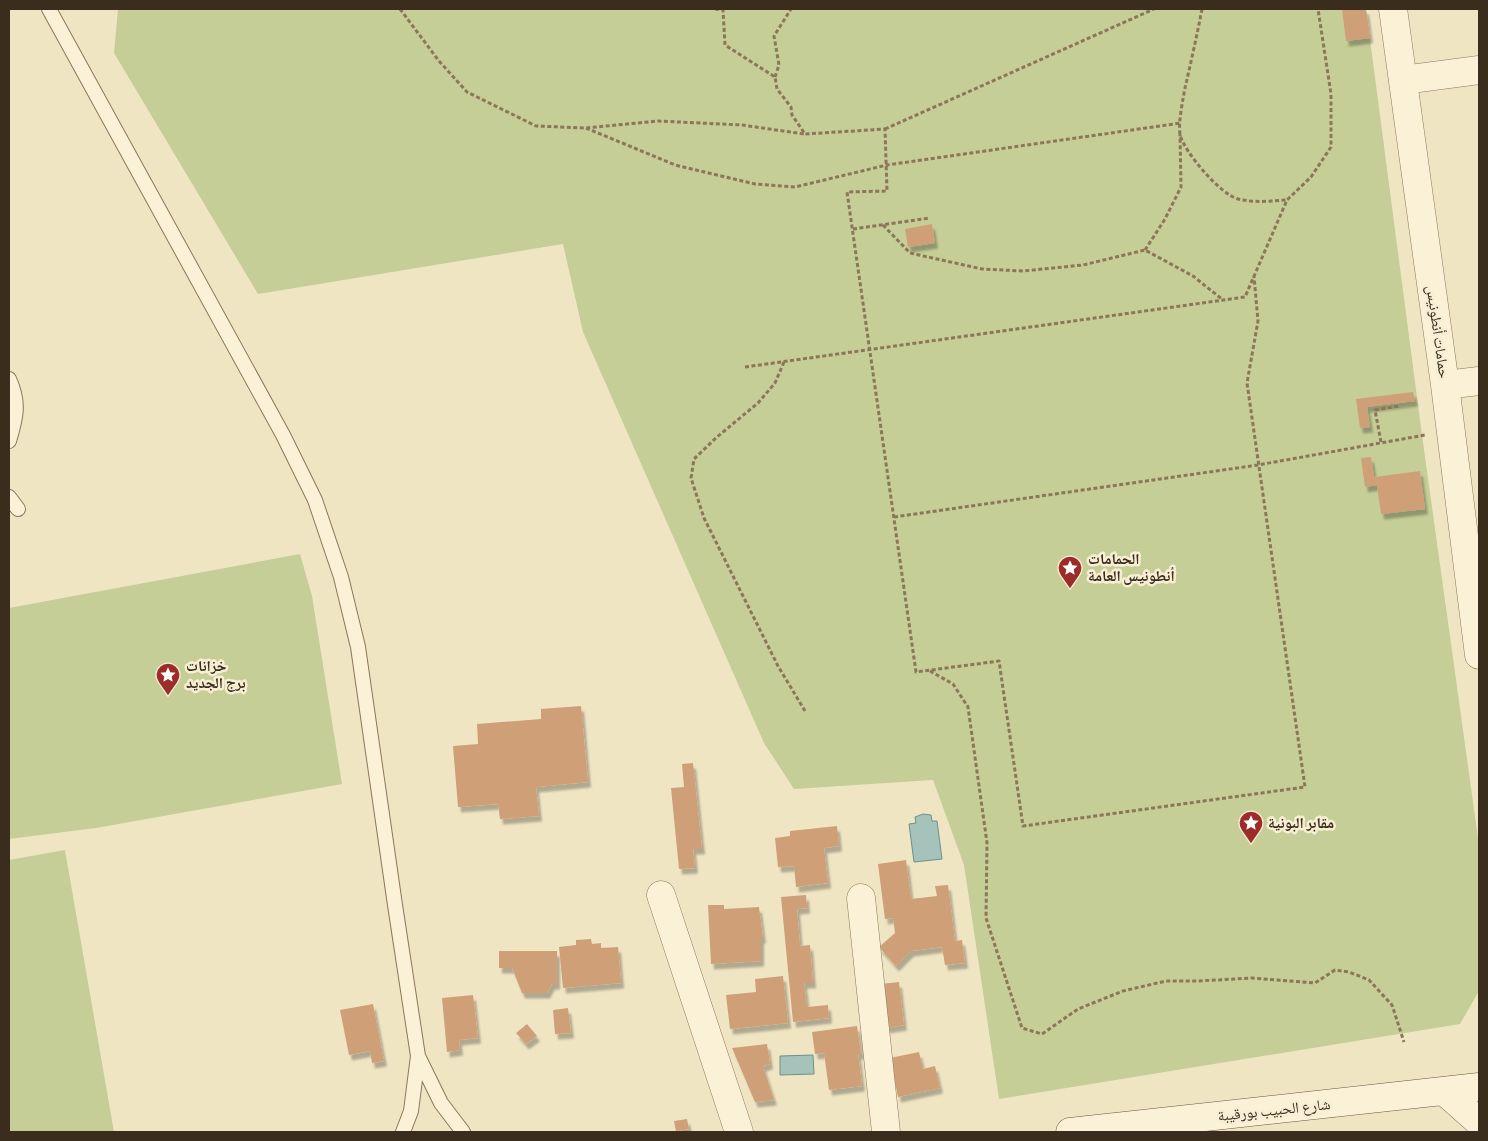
<svg xmlns="http://www.w3.org/2000/svg" width="1488" height="1141" font-family="Bitter,'Noto Naskh Arabic',serif">
	<style>
		.green { fill: #c5ce97 }
		.water { fill: #a5c2bb; stroke: #6c918a }
		.building { fill: #cfa078; filter: url(#shadow) }
		.lines { fill: none; stroke-linecap: round; stroke-linejoin: round }
		.service-casing { stroke: #8b7659; stroke-width: 16 }
		.minor-casing { stroke: #8b7659; stroke-width: 29 }
		.secondary-casing { stroke: #6d573c; stroke-width: 29 }
		.path { stroke: #8b7659; stroke-width: 3; stroke-dasharray: 4 2.5; stroke-linecap: butt }
		.service { stroke: #faf1d7; stroke-width: 14 }
		.minor { stroke: #faf1d7; stroke-width: 28 }
		.secondary { stroke: #faf1d7; stroke-width: 28 }
		.labels { text-anchor: middle; dominant-baseline: central; stroke-width: 5; stroke-linejoin: round; paint-order: stroke }
		.street-label { font-size: 15px; fill: #3a2d1e; stroke: #f7eed3 }
		.poi-label { font-size: 15px; font-weight: bold; fill: #3a2d1e; stroke: #f7eed3; text-anchor: start }
	</style>
	<defs>
		<filter id="shadow"><feDropShadow dx="3" dy="5.5" stdDeviation="1" flood-color="#0004"/></filter>
	</defs>
	<rect width="100%" height="100%" fill="#f0e5c3"/>
	<path class="green" d="M118 9H1366L1422 435 1479 845V991L1460 1024 999 1099 964 865 933 780 794 789 764 743 583 332 563 244 258 294 114 53Z
		M300 554 312 596 342 784 96 828 9 839V608Z
		M65 850 114 1132H9V860Z"/>
	<path class="water" d="M923 814 931 815 932 821H937L942 859 914 862 909 824 916 823 915 817Z
		M813 1055 814 1074 780 1075V1056Z"/>
	<path class="building" d="M1342 9H1366L1370 38 1346 41Z
		M932 224 935 243 908 247 905 229Z
		M1413 392 1415 401 1367 407 1370 427 1360 428 1356 399Z
		M1371 457 1374 477 1420 471 1425 509 1381 514 1377 485 1365 487 1361 458Z
		M581 706 588 782 536 787 539 816 500 819 498 804 458 807 453 746 478 744 477 724 541 719V709Z
		M693 763 702 849H693L695 868 679 869 671 788 684 787 682 764Z
		M837 826 839 846 824 848 828 883 796 887 794 866 778 867 775 838 790 836V831Z
		M906 860 911 899 937 896 935 886 948 885 955 941 962 940 965 963 945 965 942 947 911 951 896 966 879 947 895 933 893 918 885 919 878 864Z
		M806 895 807 908 797 909 800 946 810 945 813 983H804L807 1007 828 1005 829 1018 793 1022 781 897Z
		M708 905H724V909L759 907 763 938H761V961L711 964Z
		M591 939 592 944 601 943V948L618 947 621 983 563 988 559 947 576 945V940Z
		M499 951H557V984H552L547 993H522L512 968H499Z
		M783 976 788 1023 730 1029 726 995 756 992 755 979Z
		M899 982 904 1025 886 1028 881 984Z
		M473 995 478 1038 459 1040 460 1050 447 1052 442 998Z
		M373 1004 384 1061 372 1063 370 1051 349 1055 340 1010Z
		M568 1008 571 1033 555 1034 553 1010Z
		M527 1024 537 1036 526 1044 516 1033Z
		M857 1026 861 1054H858L862 1086 829 1090 824 1053 815 1054 812 1032Z
		M767 1044 770 1064 763 1066 774 1100 755 1102 732 1048Z
		M919 1052 923 1069 935 1066 940 1088 898 1097 890 1058Z
		M687 1119 689 1129 676 1131 674 1121Z"/>
	<g class="lines">
		<defs>
			<path id="service" d="M49 9 283 435 315 500 341 577 358 647 395 905 418 1056 411 1111 403 1132
				M9 379C20 403 16 418 9 441
				M9 497 18 509
				M418 1056 441 1103 463 1132"/>
			<path id="minor" d="M1393 9 1445 385 1479 655
				M1403 80 1479 70
				M1445 385 1479 381
				M661 895 739 1132
				M861 898 886 1132"/>
			<path id="secondary" d="M1444 1091 1479 1122
				M1070 1132 1479 1087"/>
		</defs>
		<use href="#service" class="service-casing"/>
		<use href="#minor" class="minor-casing"/>
		<use href="#secondary" class="secondary-casing"/>
		<path class="path" d="M400 9 439 61 467 92 536 126 586 128 658 121 742 125 804 134
			M715 9 723 10 725 45 775 77 777 89 791 107 792 115 805 134 885 129 887 191 847 192 916 672 999 661 1023 826 1305 787 1247 383 1258 321 1254 276
			M1202 9C1197 35 1191 62 1185 88 1183 99 1178 123 1180 134 1183 151 1221 195 1238 199 1254 203 1271 201 1287 200
			M775 77 779 65 774 36 791 9
			M586 128 675 165 755 184 795 187 887 165 1181 123
			M885 129 1154 9
			M883 225 910 253 982 269 1023 271 1083 265 1145 250 1193 276 1223 300
			M853 229 930 218
			M1145 250 1165 219 1181 187 1180 134
			M784 362 775 383 758 403 717 437 694 459 691 478 704 518 778 666 805 711
			M745 367 1245 297 1287 200 1311 177 1331 147V94L1318 9
			M1381 442 1375 410 1399 406
			M894 517 1258 465 1425 435
			M930 671 953 684 968 707 987 843 986 918 1022 1028 1042 1034 1078 1009 1123 991 1166 981H1198L1252 978 1315 983 1335 970 1349 972 1369 980 1392 1005 1404 1042"/>
		<use href="#service" class="service"/>
		<use href="#minor" class="minor"/>
		<use href="#secondary" class="secondary"/>
	</g>
	<defs>
		<symbol id="sight-pin" viewBox="-11 -11 22 30"><path d="M0 17L-7.5 6A9.5 9.5 0 1 1 7.5 6Z" fill="#9c2c27" stroke="#f7eed3"/><path d="M0-6L1.8-2.2L6-1.7L2.9 1.2L3.7 5.4L0 3.3L-3.7 5.4L-2.9 1.2L-6-1.7L-1.8-2.2Z" fill="#fff"/></symbol>
	</defs>
	<g fill-rule="evenodd">
		<use href="#sight-pin" x="1056" y="554" width="28" height="38"/>
		<use href="#sight-pin" x="154" y="661" width="28" height="38"/>
		<use href="#sight-pin" x="1237" y="809" width="28" height="38"/>
	</g>
	<g class="labels">
		<g class="street-label">
			<text transform="translate(1438 332) rotate(82)">حمامات أنطونيس</text>
			<text transform="translate(1274 1110) rotate(-6)">شارع الحبيب بورقيبة</text>
		</g>
		<g class="poi-label">
			<text x="1088" y="559">الحمامات<tspan x="1088" dy="17">أنطونيس العامة</tspan></text>
			<text x="186" y="666">خزانات<tspan x="186" dy="17">برج الجديد</tspan></text>
			<text x="1268" y="823">مقابر البونية</text>
		</g>
	</g>
	<rect width="1488" height="1141" fill="none" stroke="#3a2d1e" stroke-width="20"/>
</svg>
